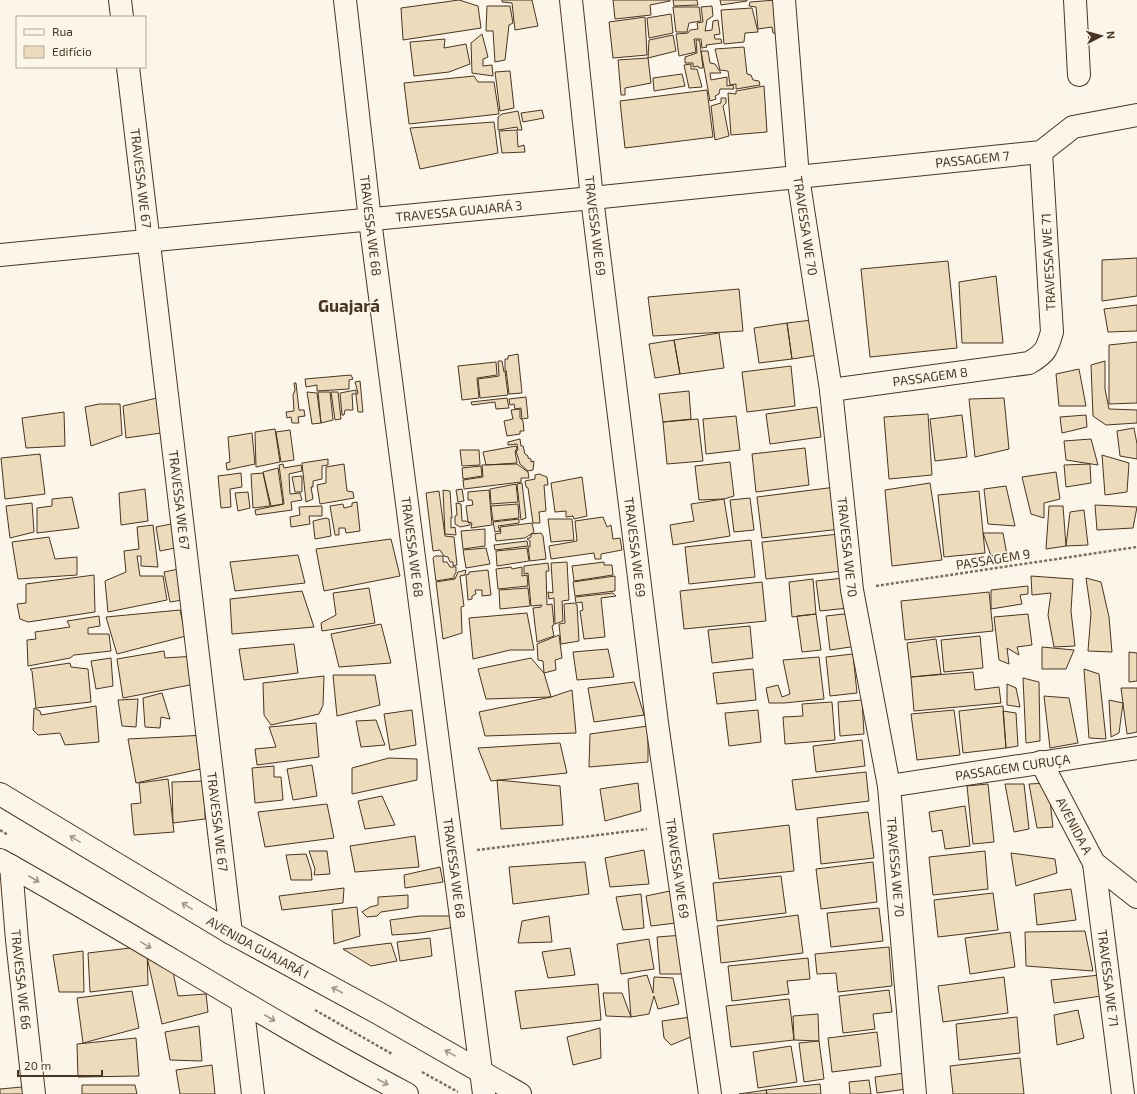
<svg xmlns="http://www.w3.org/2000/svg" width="1137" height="1094" font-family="'Exo 2',sans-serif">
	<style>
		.building { fill: #ecdcbc; stroke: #4a3520 }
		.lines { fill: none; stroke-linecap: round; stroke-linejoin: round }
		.minor-casing { stroke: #4a3520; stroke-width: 24 }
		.tertiary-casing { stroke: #4a3520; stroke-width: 24 }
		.secondary-casing { stroke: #4a3520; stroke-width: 24 }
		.path { stroke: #7f6f5c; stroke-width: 2.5; stroke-dasharray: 3 2; stroke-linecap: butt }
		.minor { stroke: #fbf6e9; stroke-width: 22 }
		.tertiary { stroke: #fbf6e9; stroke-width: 22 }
		.secondary { stroke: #fbf6e9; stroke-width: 22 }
		.oneway { stroke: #a29684 }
		.labels { text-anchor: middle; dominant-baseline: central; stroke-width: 3; stroke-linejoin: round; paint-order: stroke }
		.street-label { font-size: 13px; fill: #4a3520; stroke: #fbf6e9 }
		.district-label { font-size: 17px; font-weight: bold; fill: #4a3520; stroke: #fbf6e9 }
	</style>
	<rect width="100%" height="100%" fill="#fbf6e9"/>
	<path class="building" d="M459 0 478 6 481 28 403 40 401 8Z
		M502 0H532L538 26 515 30 512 3 502 2Z
		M613 0H670V1L650 5 651 15 615 19Z
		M673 0H697L698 5 674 6Z
		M720 0H747V1L721 5Z
		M776 0 781 34 773 33 772 27 758 29 756 7 749 6 750 2Z
		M487 6H510L513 23 509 25 505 60 495 62 493 31H486Z
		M712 6 713 16 707 20 705 31 712 30 713 21 718 20 720 34 714 35 715 39H721L722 43 706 45 707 47 702 48 701 39H694L696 52 679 56 676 34 688 33 690 30 698 29 697 23 703 22 701 7Z
		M673 7H699L701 21 689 23 687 32H676Z
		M752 8 758 32 745 33 744 42 724 44 721 10Z
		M671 14 673 33 649 38 647 18Z
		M645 17 647 55 613 58 609 22Z
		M482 34 488 57 483 59V66L492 65 493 76 472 73 471 43Z
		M673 35 676 51 648 58 649 40Z
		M445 39 444 48 466 44 470 64 449 72 414 76 410 42Z
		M696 40H699L700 43 703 68H699L698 66 693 67V63H685V57L697 53Z
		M744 47 747 74 751 75 753 80 759 81 760 85 736 89V84L730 85 728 71 720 70 715 49Z
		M701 51H708L710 63 715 64 721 73H710L711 80 727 77V86L733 85 734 89H720L719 94 715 96 716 99 710 101Z
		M648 58 651 83 625 88V95H621L618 60Z
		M691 64V69H697L702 87 689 88 684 65Z
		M510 71 514 108 500 111 495 72Z
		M682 74 685 86 654 91 653 78Z
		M474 76 478 82H494L499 114 409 124 404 83Z
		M764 86 767 132 731 135 728 93 736 94V91Z
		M707 90 713 137 625 148 620 101Z
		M721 98H726V103L723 106 729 136 715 140 711 106 721 103Z
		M542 110 544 118 523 122 521 113Z
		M518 111 522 130H518L517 127 498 130V117L502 114Z
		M494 122 498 153 420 169 410 128Z
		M517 130 518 147 524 145 525 152 502 153 499 131Z
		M1137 258V296L1102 301V260Z
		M948 261 957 348 870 357 861 269Z
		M996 276 1003 343H962L959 282Z
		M739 289 743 331 653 336 648 297Z
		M1137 305V331L1108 332 1104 309Z
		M812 320 818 355 792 359 787 323Z
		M787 323 792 359 759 363 754 328Z
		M719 333 724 368 680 374 674 340Z
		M674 340 680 374 655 378 649 344Z
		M1137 342V403L1109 404V345Z
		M518 354 522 393 509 394 506 370H505V359H508V356Z
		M498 361H502L504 372 505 371 508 395 480 398 478 379 499 376Z
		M1105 361V389L1109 409 1137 410V423L1106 425 1093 416 1091 365Z
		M496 362 497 375 477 378 479 398 462 400 458 366Z
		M791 366 795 406 747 412 742 372Z
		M1079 369 1086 406H1059L1056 374Z
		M351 375 353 379 349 380V389L317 391V385L306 387 305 379Z
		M360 381 363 412H358L356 395 358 393 355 382Z
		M294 383H296L299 410H304L305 416 298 417 299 423H292L291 417 287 418 286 412 294 411 293 395 295 390Z
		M356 390V394H352L353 410H345L344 415H342L340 393Z
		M689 391 691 419 663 422 659 394Z
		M307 392 317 393 321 423 312 424Z
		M318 392H330L333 420 321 423Z
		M331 392H338L341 419 335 420Z
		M161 397V433L126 438 123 406Z
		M526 397 528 418 522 419 521 408 515 409 514 404 510 405 509 399Z
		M507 398 509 408 496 409 495 402 472 405 471 402Z
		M1004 398 1009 449 975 457 969 399Z
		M99 404H120L122 435 91 446 85 407Z
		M817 407 821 437 770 444 766 414Z
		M520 409V418L523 421 524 431H520V434L507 436 504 421 513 419 511 410Z
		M64 412 65 446 26 448 22 418Z
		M928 414 932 475 889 479 884 417Z
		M962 415 967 457 935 461 930 419Z
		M1086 415 1087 427 1062 433 1060 417Z
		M736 416 740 450 706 454 703 419Z
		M698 419 703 461 667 464 663 422Z
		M1134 428 1137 444V459L1120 456 1117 431Z
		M275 429 280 462 256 467 255 432Z
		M290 430 294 460 281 462 276 432Z
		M252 433 255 464 227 470 226 463 230 462 228 437Z
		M520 439 521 446H523L525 454 528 456V458L531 459V462L534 461 533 470 528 471 520 464 516 451 518 450 517 444 508 445V442Z
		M1091 439 1098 465 1066 460 1064 441Z
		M516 446 517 449 515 451 517 463 486 465 483 452Z
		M805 448 809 485 756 492 752 454Z
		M460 450H479L480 465 462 466Z
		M40 454 45 494 5 499 1 458Z
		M1102 455 1129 463 1127 492 1105 495Z
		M328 459V465L322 466V479L313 481V487H311L313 499 306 502 302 463Z
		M730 462 734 496 724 499 699 500 695 466Z
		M283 464 284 468 301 465 302 471 289 474 290 494 300 493 302 500 291 502 292 510 256 515 255 510 284 504 279 465Z
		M344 464 347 491 353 492 354 498 320 504 317 485 326 483V467Z
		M517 464 528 472 529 478H521V482L464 489 463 480 483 477 482 465Z
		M1090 464 1091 483 1066 487 1064 465Z
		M481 466 482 476 463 479 462 468Z
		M278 468 283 504 271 506 263 472Z
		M1056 472 1060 499 1044 503V518L1031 514 1022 477Z
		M241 473 242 487 230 489 231 507 221 508 218 476Z
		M263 473 270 506 253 508 251 474Z
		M539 474 547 477 548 485H544L546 511 539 512 540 523H533L528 488 526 487 525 481 535 479V475Z
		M302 476V492H295L292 477Z
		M582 477 587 516 574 519 573 516 566 517V511L555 512 551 483Z
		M522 483 526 518 521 520 517 484Z
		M930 483 942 560 892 566 885 490Z
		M516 484 518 502 491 504 490 489Z
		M1006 486 1015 526 988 524 984 489Z
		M836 487 841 529 762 538 757 497Z
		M145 489 148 521 121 525 119 493Z
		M462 489 464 501 458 502 456 490Z
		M443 490 450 491 452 518 451 517V528L455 527 456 535 445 534Z
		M489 490 492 525 471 528 472 523 468 522 466 506 473 505 472 500H468V492Z
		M439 491 445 536 454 537 457 565 453 566V562H450L448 557 444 556 440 550 433 551 426 493Z
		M979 491 985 553 944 557 938 495Z
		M248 492 250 508 238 511 235 493Z
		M72 497 79 528 37 533V508L52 506V499Z
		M750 498 754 530 734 532 730 500Z
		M724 499 730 536 673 545 670 525 694 521 691 504Z
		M357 502 360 531 346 533 345 528H339V535H335L330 506 343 504 344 508 352 506V503Z
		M32 503 34 532 10 538 6 506Z
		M456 503 461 504 462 521H466L470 523V525L460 527 455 524V516L457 515Z
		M518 504 519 518 493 521 491 506Z
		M1095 505 1137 507 1133 528 1097 530Z
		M322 506V516H309L310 524 291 527 290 517 300 515 299 507Z
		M1049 506H1063L1066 546 1046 549Z
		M1084 510 1088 545 1066 546 1070 512Z
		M603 517 607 527 611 525 613 539 620 538 622 550 601 554V559H595L594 553 551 559 549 546 577 541 575 521Z
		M326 518 329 519 331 536 315 539 313 521Z
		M519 519V523L498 526 500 531 495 532 493 522Z
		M548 519H572L574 540 551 542Z
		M176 523 180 547 160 551 156 527Z
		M532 523 534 532 525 538 496 541 495 534 501 533 500 527Z
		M153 525 158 567 141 566V556H137L140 576H163L167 600 108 612 105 581 126 572 124 551 139 549 137 527Z
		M485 529V546L463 549 461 531Z
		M541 533 543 536 546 559 530 561 528 547H530V541L527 539 531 537V534Z
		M983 533H1003L1007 555 991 556Z
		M839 534 843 571 766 579 762 542Z
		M49 537 55 559 77 557V575L18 579 12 542Z
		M391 539 400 576 324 591 316 549Z
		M751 540 755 577 689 584 685 547Z
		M527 541 528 546 495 550 494 545Z
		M486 548 490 564 466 568 463 550Z
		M527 548 529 561 497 566 496 551Z
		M298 555 305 583 235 591 230 562Z
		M435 556H443V562H447L450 567H456V573L454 575V578L436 581 433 558Z
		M567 562 569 600 562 601 563 621 555 624 554 598 549 599 548 592 553 593 551 563Z
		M604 562V565H612L613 575 574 581 572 566Z
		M548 563 549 571H546L547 605 552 604 554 625 552 626 554 636 537 642 533 608 541 607 542 605 531 606 528 573 524 574V566Z
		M511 567 512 569 522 567V576L527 575 528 586 498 589 496 569Z
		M179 569 182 600 170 602 164 572Z
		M466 570 465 575 460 576 464 606 461 607 462 633 443 639 436 582 455 579 458 572Z
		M488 570 491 595 482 596V590H475L476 594 472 596V599L468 600 466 575 469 574V572Z
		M94 575 95 612 28 622 20 619 17 604 26 603V584Z
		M615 576V591L575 596 573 582Z
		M1031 576 1073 579 1071 611 1075 646 1054 647 1048 615 1051 593 1032 595Z
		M844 578 848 608 820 611 816 581Z
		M1086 578 1101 582 1109 617 1112 652 1088 651 1091 613Z
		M813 579 816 614 792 617 789 582Z
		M762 582 766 621 684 629 680 591Z
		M1028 586V594L1020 595 1022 604 991 609V590Z
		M369 588 375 623 322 631 321 623 336 615 333 593Z
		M528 588 530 606 500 609 499 590Z
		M302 591 314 627 232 634 230 599Z
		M989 592 993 631 905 640 901 601Z
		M613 593 616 596 601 598 605 637 584 639 580 611 583 610 582 602 576 603 575 597Z
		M574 603 577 605 579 641 561 644 559 624 565 623 564 604Z
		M180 610 186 636 117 654 106 617Z
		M527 613 534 650H510L473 659 469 618Z
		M853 613 857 646 830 650 826 616Z
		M816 614 821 650 802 652 797 616Z
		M1028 614 1032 645 1017 647 1019 655 1007 648 1009 664 999 660 994 617Z
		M99 616 100 626 88 628V634H109L111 651 74 655 70 658 28 666 27 640 36 639 35 632 70 627 67 621Z
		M381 624 391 663 339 667 331 634Z
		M750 626 753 658 712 663 708 630Z
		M559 635 562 658 555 660 556 670 544 673 543 661 538 660 537 644Z
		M980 636 983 668 944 672 941 640Z
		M936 639 941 674 911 677 907 643Z
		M294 644 298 673 244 680 239 649Z
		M1042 647 1074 650 1066 669H1042Z
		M608 649 614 677 577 680 573 652Z
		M164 651 165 658 196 656 200 683 123 698 117 659Z
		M1129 652 1137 653V681L1129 682Z
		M853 654 857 693 830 696 826 657Z
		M819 657 824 699 784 703H769L766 688 778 685 782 697 790 694 783 660Z
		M111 658 113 686 96 689 91 661Z
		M531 658 544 673 551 697 486 699 478 669Z
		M70 663 71 667 88 669 91 702 36 708 32 671 30 669Z
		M753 669 756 700 717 704 713 673Z
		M1084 669 1099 674 1106 739 1089 738Z
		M973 672 975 690 999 687 1001 703 914 711 911 677Z
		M333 675H375L380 705 337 716Z
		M324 676 323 705 319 714 271 725 264 715 263 683Z
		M1023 678 1039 682 1040 741 1026 743Z
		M634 682 644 715 594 722 588 688Z
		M1007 684 1016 688 1020 707 1007 705Z
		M1121 688H1137V732L1127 734Z
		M572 690 576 733 485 736 479 712 551 697Z
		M162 693 170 719 161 717 160 728 145 727 143 698Z
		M1044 696 1069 698 1078 743 1050 748Z
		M138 699 136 727 122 726 118 700Z
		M862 700 864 734 840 736 838 702Z
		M1109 700 1123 703 1119 733 1111 737Z
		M832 702 835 740 785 744 783 717 803 716 802 704Z
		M96 706 99 742 65 745 60 733 38 735 33 730 34 708 40 711 41 715Z
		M1003 706 1006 748 963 753 959 711Z
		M412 710 416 745 390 750 384 714Z
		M758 710 761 742 729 746 725 713Z
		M954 710 960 755 917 760 911 714Z
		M1003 711 1016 713 1018 746 1006 748Z
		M376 720 385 745 361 747 356 721Z
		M316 723 319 757 257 765 255 749 276 747 269 727Z
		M648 726V762L589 767 590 734Z
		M206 735 205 768 136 783 128 739Z
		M862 740 865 766 816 772 813 746Z
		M560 743 567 773 491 781 478 748Z
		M389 758 417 759V780L352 794V768Z
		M312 765 317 796 293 800 287 769Z
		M274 766V777H281L283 800 255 803 252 768Z
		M866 772 869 801 796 810 792 780Z
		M168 779 174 832 134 835 131 804 141 803 139 783Z
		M497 780 560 786 563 825 501 829Z
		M205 781V819L173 823 172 782Z
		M638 783 641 811 605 821 600 789Z
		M1048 783 1053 827 1037 828 1029 784Z
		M988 784 994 842 973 844 967 786Z
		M1005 784H1024L1029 829 1014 832Z
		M382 796 395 825 365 829 358 801Z
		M327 804 334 838 265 847 258 812Z
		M965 806 970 846 945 849 942 830 932 832 929 812Z
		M868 812 874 858 821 864 817 818Z
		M789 825 794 871 719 879 713 834Z
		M415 836 419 867 355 872 350 846Z
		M644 850 649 884 610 887 605 858Z
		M309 851H327L330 874 314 875 315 869Z
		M985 851 988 889 933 895 929 857Z
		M1011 853 1055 859 1057 873 1016 886Z
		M306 854 311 869 312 880H291L286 855Z
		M585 862 589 894 513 904 509 867Z
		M873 862 877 902 821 909 816 869Z
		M440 867 443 882 405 888 404 875Z
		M781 876 786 913 717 921 713 883Z
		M344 888 343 903 282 910 279 896Z
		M1071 889 1076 920 1037 925 1034 894Z
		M670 891 676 923 651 926 646 896Z
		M993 893 998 930 938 937 934 900Z
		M641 894 644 928 623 930 616 897Z
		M408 895V908L381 912 377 916 367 917 362 912 370 907 378 905V897Z
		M357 907 360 936 334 944 332 910Z
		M879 908 883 941 831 947 827 913Z
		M798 915 803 953 721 963 717 926Z
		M420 916H454L455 927 420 933 392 935 390 920Z
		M549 916 552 942 518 943 522 921Z
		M1085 931 1093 971 1026 966 1025 932Z
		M1010 932 1015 967 970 974 965 938Z
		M684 935 690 974H660L657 937Z
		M430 938 432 956 400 961 397 942Z
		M649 939 654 969 621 974 617 944Z
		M391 943 397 961 371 966 343 949Z
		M147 946 148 985 90 992 88 953Z
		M889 947 892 986 838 992 836 973 817 974 815 954Z
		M570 948 575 975 548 978 542 952Z
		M83 951 84 992H59L53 955Z
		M147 957 172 967 178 996 206 994 208 1012 162 1024Z
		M808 958 810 979 787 981 789 994 732 1001 728 966Z
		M647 975 653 993 654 977 673 978 679 1004 658 1009 654 996 649 1014 631 1017 628 979Z
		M1100 975 1101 996 1054 1003 1051 980Z
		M1004 977 1008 1013 943 1022 938 986Z
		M598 984 601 1020 521 1029 515 991Z
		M889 990 892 1012 873 1014 875 1029 843 1033 839 996Z
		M132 991 139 1028 83 1043 77 998Z
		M603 993H622L631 1017 606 1016Z
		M789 999 794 1040 731 1047 726 1006Z
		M1078 1010 1084 1038 1057 1045 1054 1015Z
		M818 1014 819 1041 794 1040 793 1016Z
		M691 1017 693 1036 671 1045 664 1038 662 1021Z
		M1017 1017 1020 1053 959 1060 956 1024Z
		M199 1026 202 1061 170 1060 165 1032Z
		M600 1028 601 1058 573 1065 567 1037Z
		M877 1032 881 1066 832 1072 828 1038Z
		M136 1038 139 1076 78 1077 77 1044Z
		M819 1041 824 1079 804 1082 799 1043Z
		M791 1046 797 1082 758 1088 753 1052Z
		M1020 1058 1024 1094H953L950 1066Z
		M212 1065 215 1094H180L176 1070Z
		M905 1073 907 1089 877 1093 875 1077Z
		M869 1080 871 1094H850L849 1082Z
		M820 1084 821 1094H767L766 1090Z
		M82 1085H135L137 1094H82Z
		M22 1087 23 1094H0V1089Z
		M766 1090 767 1094H739Z"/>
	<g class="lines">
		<defs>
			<g id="minor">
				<path d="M120 0 122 17"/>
				<path id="s1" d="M571 0 592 198 657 723 710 1094"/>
				<path id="s2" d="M784 0 798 177 831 390 852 590 889 786 915 1094"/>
				<path d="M1075 0 1079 75"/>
				<path id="s3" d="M128 67 231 933"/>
				<path id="s4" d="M0 255 592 198 1041 152 1073 127 1137 115"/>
				<path id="s5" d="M831 390 1029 363C1046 353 1047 349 1052 332L1041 152"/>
				<path id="s6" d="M1041 762 1094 863 1137 897"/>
				<path id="s7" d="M889 786 1137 748"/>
				<path id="s8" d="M1094 863 1123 1094"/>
				<path id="s9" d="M11 866 17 940 34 1094"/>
				<path d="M242 1002 253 1094"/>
			</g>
			<g id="tertiary">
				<path id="s10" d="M345 0 370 220 484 1094"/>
			</g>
			<g id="secondary">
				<path id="s11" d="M0 794 231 933 380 1014 520 1094"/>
				<path d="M0 860C137 936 268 1021 407 1094"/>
			</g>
		</defs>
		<use href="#minor" class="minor-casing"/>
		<use href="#tertiary" class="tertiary-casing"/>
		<use href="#secondary" class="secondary-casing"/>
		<path class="path" d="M876 586 1137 547
			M0 830 8 835
			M477 850 647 829
			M315 1010 392 1054
			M422 1072 458 1092"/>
		<use href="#minor" class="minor"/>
		<use href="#tertiary" class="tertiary"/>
		<use href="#secondary" class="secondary"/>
	</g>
	<defs><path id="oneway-shaft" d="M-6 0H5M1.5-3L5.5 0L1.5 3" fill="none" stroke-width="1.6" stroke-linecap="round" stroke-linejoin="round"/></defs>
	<g class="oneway">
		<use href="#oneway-shaft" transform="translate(75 839) rotate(-149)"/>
		<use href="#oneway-shaft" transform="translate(34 879) rotate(30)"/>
		<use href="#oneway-shaft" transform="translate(187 906) rotate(-149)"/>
		<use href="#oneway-shaft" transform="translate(146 945) rotate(31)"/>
		<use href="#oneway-shaft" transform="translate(337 990) rotate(-152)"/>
		<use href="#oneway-shaft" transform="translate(270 1018) rotate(30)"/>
		<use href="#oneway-shaft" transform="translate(450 1053) rotate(-151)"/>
		<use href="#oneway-shaft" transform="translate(383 1082) rotate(28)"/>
	</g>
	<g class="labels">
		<g class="street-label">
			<text stroke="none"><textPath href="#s4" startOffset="977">PASSAGEM 7</textPath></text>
			<text stroke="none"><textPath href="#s3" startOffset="112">TRAVESSA WE 67</textPath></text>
			<text stroke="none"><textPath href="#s4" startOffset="461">TRAVESSA GUAJARÁ 3</textPath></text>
			<text stroke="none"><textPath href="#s10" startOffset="227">TRAVESSA WE 68</textPath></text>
			<text stroke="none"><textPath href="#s1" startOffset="227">TRAVESSA WE 69</textPath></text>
			<text stroke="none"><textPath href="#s2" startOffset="227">TRAVESSA WE 70</textPath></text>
			<text transform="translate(1048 262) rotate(-93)">TRAVESSA WE 71</text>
			<text stroke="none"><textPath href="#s5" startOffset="100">PASSAGEM 8</textPath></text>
			<text stroke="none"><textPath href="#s3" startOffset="436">TRAVESSA WE 67</textPath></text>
			<text stroke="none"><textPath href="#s10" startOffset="551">TRAVESSA WE 68</textPath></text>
			<text stroke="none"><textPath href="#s2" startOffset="551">TRAVESSA WE 70</textPath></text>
			<text stroke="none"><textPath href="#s1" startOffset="551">TRAVESSA WE 69</textPath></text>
			<text transform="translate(993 559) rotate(-9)">PASSAGEM 9</text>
			<text stroke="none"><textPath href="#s7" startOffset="125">PASSAGEM CURUÇA</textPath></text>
			<text stroke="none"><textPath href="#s3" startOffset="760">TRAVESSA WE 67</textPath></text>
			<text stroke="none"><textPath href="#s6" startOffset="72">AVENIDA A</textPath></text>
			<text stroke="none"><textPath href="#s2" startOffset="875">TRAVESSA WE 70</textPath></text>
			<text stroke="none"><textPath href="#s10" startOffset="875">TRAVESSA WE 68</textPath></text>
			<text stroke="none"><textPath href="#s1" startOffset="875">TRAVESSA WE 69</textPath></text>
			<text stroke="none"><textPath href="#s11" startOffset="300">AVENIDA GUAJARÁ I</textPath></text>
			<text stroke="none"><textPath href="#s8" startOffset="116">TRAVESSA WE 71</textPath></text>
			<text stroke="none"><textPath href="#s9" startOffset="114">TRAVESSA WE 66</textPath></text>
		</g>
		<g class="district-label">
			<text x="349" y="305">Guajará</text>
		</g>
	</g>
	<rect x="16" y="16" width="130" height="52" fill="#fbf6e9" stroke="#b4a999"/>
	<rect x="24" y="29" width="20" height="6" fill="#fbf6e9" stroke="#b4a999"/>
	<text x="52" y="36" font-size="12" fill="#4a3520">Rua</text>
	<rect x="24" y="46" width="20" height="12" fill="#ecdcbc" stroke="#b4a999"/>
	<text x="52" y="56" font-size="12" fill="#4a3520">Edifício</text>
	<g transform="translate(1101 36) rotate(84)" stroke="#fbf6e9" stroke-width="3" paint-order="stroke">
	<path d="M0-3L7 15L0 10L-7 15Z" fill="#4a3520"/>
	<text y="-6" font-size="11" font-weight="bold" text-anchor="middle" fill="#4a3520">N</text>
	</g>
	<path d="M18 1070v6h84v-6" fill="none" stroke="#4a3520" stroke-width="2"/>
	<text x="24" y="1070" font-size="12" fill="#4a3520" stroke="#fbf6e9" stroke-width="3" paint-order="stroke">20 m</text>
</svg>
